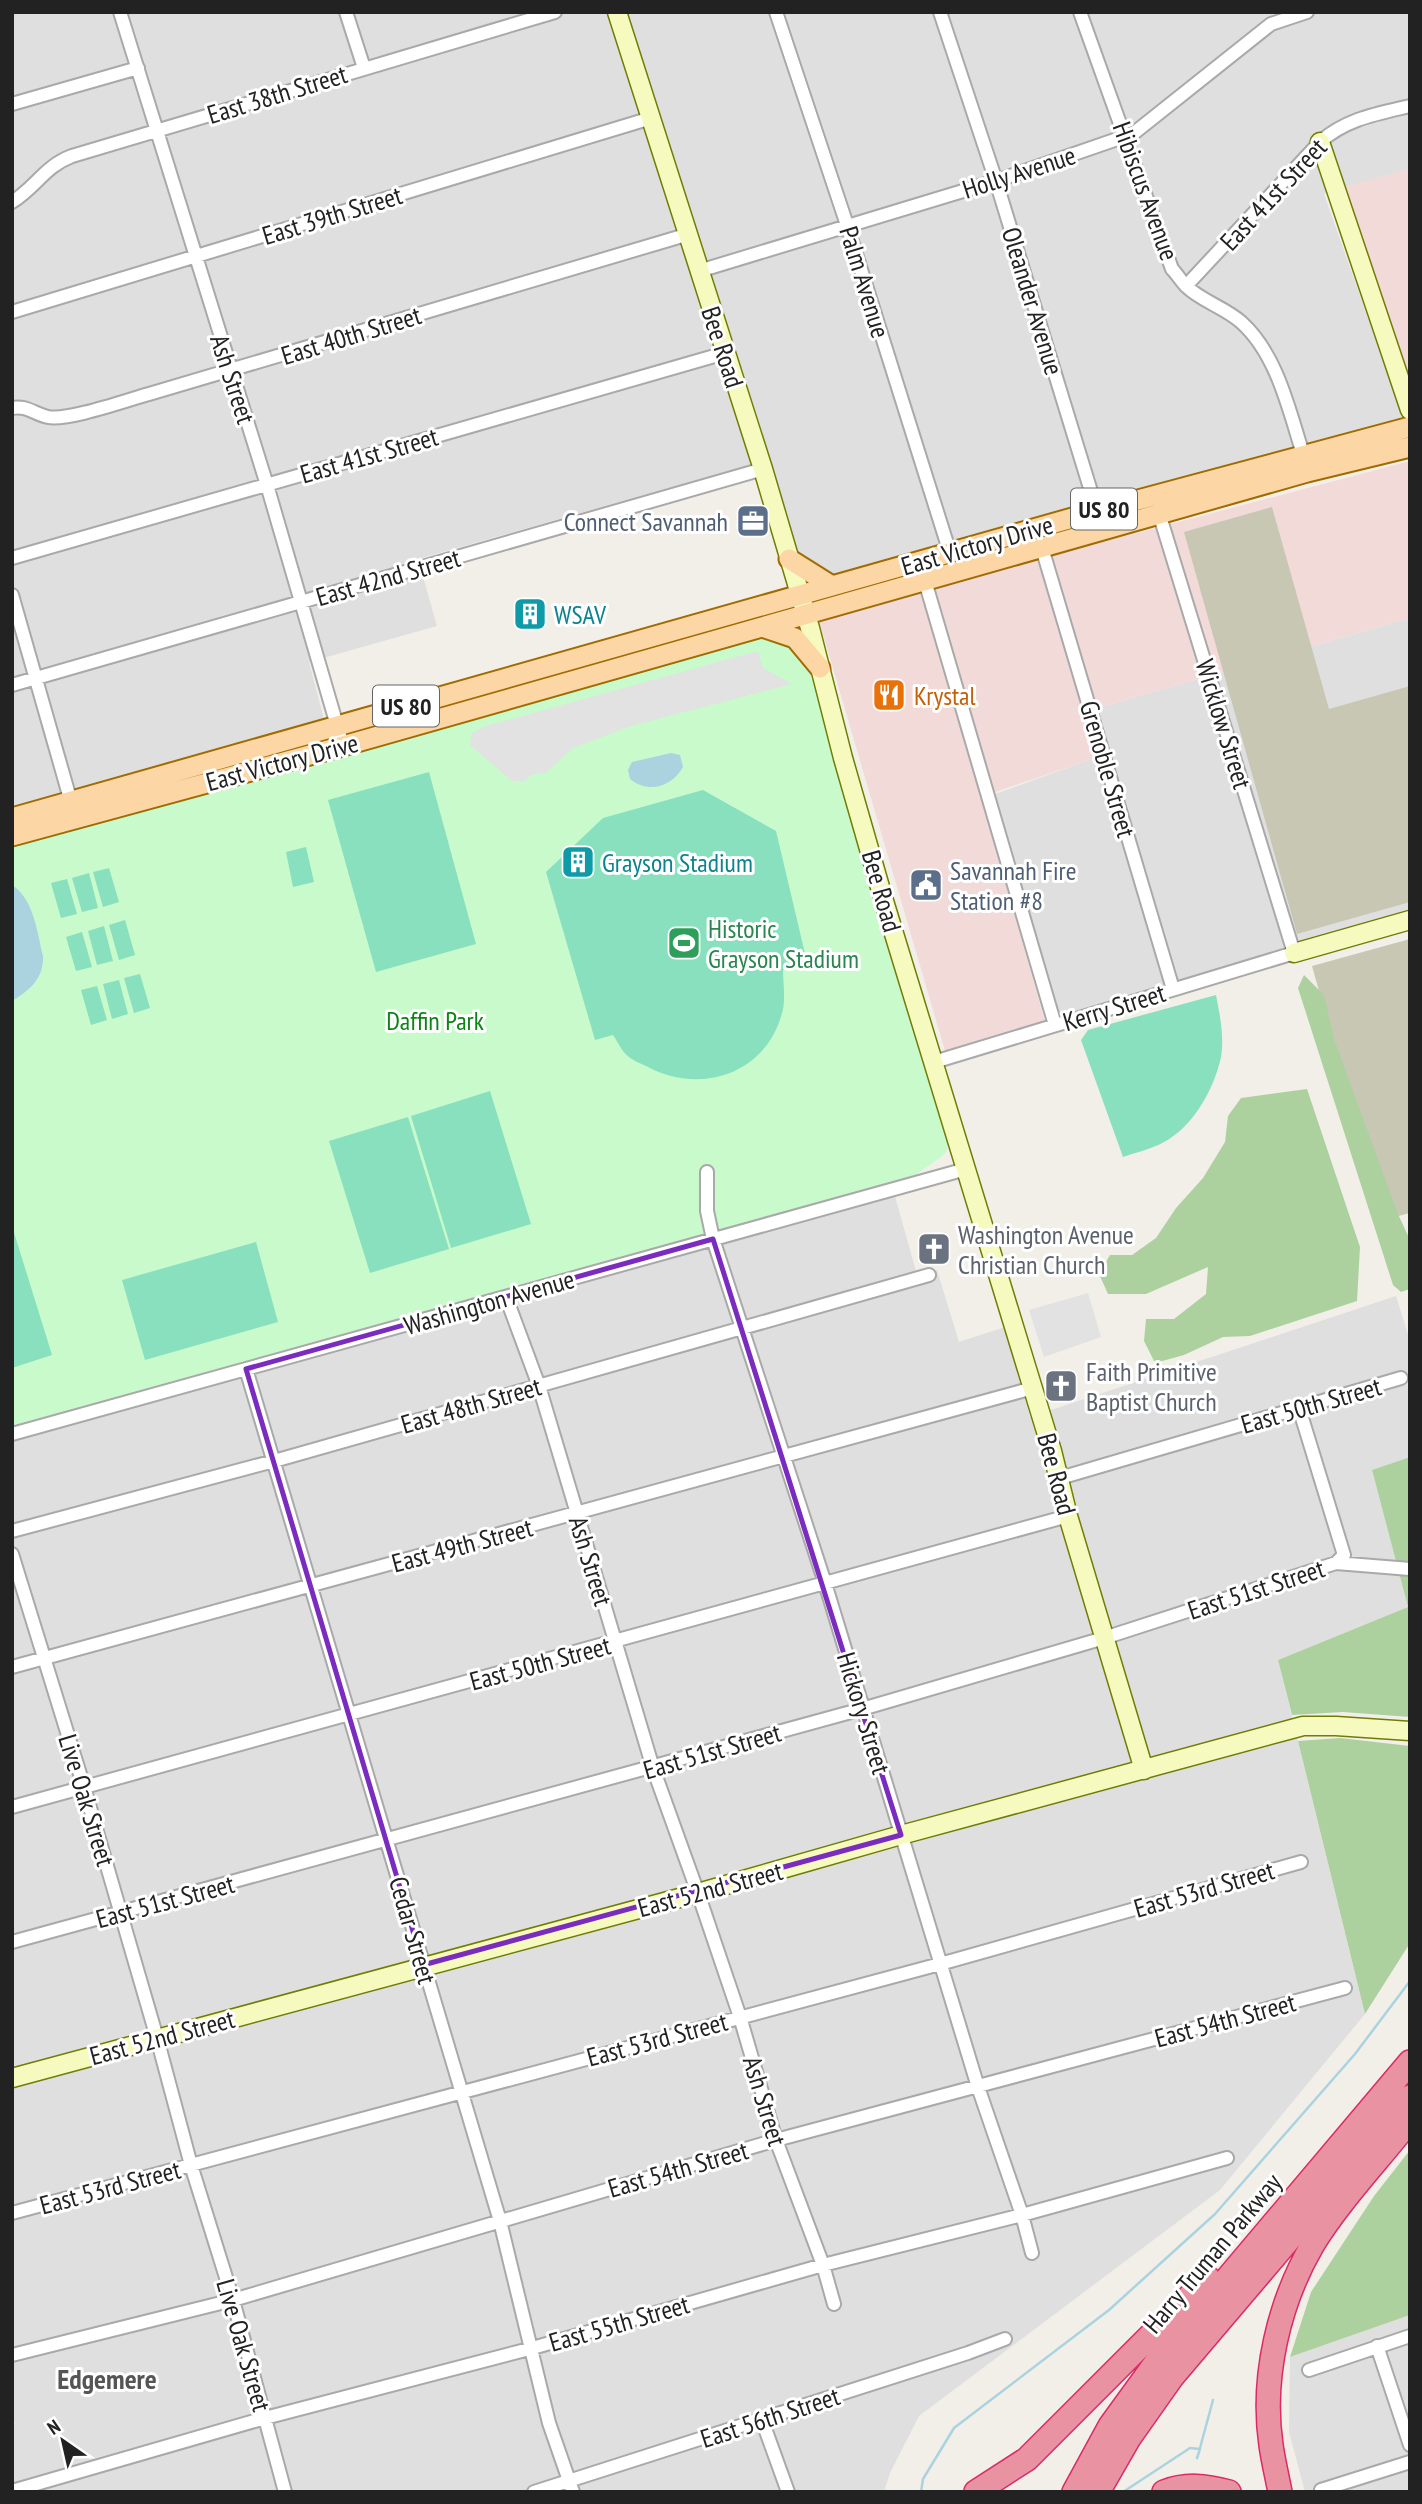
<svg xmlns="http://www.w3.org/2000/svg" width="1422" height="2504" font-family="'PT Sans Narrow',sans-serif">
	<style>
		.residential { fill: #e0dfdf }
		.commercial { fill: #f2dad9 }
		.construction { fill: #c7c7b4 }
		.forest { fill: #add19e }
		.park { fill: #c8facc }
		.pitch { fill: #88e0be }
		.parking { fill: #e2e2e2 }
		.water { fill: #aad3df }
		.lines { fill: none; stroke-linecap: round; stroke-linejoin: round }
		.stream { stroke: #aad3df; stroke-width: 2.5 }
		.street-casing { stroke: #a9a9a9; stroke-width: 16 }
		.secondary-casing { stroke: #707d05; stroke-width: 21 }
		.primary-casing { stroke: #a06b00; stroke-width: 23 }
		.highway-casing { stroke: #dc2a67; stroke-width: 26 }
		.street { stroke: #fff; stroke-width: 12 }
		.secondary { stroke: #f7fabf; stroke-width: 18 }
		.primary { stroke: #fcd6a4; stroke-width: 19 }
		.highway { stroke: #e892a2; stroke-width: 23 }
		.marked { fill: none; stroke: #7b2cbf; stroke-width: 5; stroke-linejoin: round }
		.labels { text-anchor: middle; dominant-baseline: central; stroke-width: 6; stroke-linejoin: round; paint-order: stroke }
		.shield { fill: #fff; stroke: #646464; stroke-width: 2 }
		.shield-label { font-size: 24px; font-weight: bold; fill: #222 }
		.street-label { font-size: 26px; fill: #222; stroke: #fff }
		.service-label { font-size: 26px; fill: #4e5e75; stroke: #fff; text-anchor: end }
		.culture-label { font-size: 26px; fill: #0d838f; stroke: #fff; text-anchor: start }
		.food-label { font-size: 26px; fill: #c56008; stroke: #fff; text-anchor: start }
		.leisure-label { font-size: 26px; fill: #27864d; stroke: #fff; text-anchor: start }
		.park-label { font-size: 26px; fill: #0c8416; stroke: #fff }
		.worship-label { font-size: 26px; fill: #5b616d; stroke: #fff; text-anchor: start }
		.neighbourhood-label { font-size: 28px; font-weight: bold; fill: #555; stroke: #fff }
	</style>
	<rect width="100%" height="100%" fill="#f2efe9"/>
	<path class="residential" d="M12 12H1410V169L1324 194 1404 420 808 587 767 460 418 559 437 626 309 662 326 727 12 811Z
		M1410 618V913L1059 1020 995 794 1097 757 1084 712Z
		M895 1196 917 1275 937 1270 959 1342 1005 1327 1030 1417 1396 1296 1410 1341V1457L1372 1470 1408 1607 1278 1660 1365 2014 1220 2190 919 2416 890 2473 884 2492H12V2426L15 2424 12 2412V1437Z
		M1410 2315V2492H1305L1289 2432 1290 2357Z"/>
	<path class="commercial" d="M1410 169V379L1344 187Z
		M1410 461V618L1084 712 1098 757 981 797 1045 1022 945 1051 818 617Z"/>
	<path class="construction" d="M1272 507 1329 709 1410 686V902L1297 934 1184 532Z
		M1410 939V1213L1383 1220 1312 966Z"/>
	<path class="forest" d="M1304 975 1324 995 1334 1039 1398 1214 1410 1240V1289L1401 1292 1393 1285 1298 988Z
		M1307 1089 1360 1247 1357 1301 1250 1336 1223 1337 1184 1355 1155 1363 1144 1341 1146 1319H1174L1206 1294 1208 1267 1146 1294H1108L1099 1274 1110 1255H1132L1156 1238 1176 1208 1203 1178 1225 1142 1228 1116 1241 1098Z
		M1410 1457V1717L1343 1712 1292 1715 1278 1660 1408 1607 1372 1470Z
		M1340 1738 1410 1746V1943L1365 2014 1298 1741Z
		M1410 2150V2315L1290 2357 1311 2292 1374 2196Z"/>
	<path class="park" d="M762 636 793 641 822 689 950 1143 946 1152 940 1158 908 1180 12 1428V843Z"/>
	<path class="pitch" d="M429 772 476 944 376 972 328 800Z
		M703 790 776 831 807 962 783 970C783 983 786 1001 782 1013 766 1074 701 1095 648 1067 642 1064 634 1061 629 1057 622 1052 618 1042 613 1035L595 1040 546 872 603 818Z
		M306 847 314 882 293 887 286 852Z
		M109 868 119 902 103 907 93 872Z
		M89 873 98 908 82 912 72 878Z
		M67 879 77 914 61 918 51 883Z
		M125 920 135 955 119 960 109 925Z
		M104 926 113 961 97 965 88 931Z
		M82 932 92 967 76 971 66 937Z
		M140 974 150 1008 134 1013 124 978Z
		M119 980 128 1014 112 1019 103 984Z
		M97 986 107 1020 91 1025 81 990Z
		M1216 995C1220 1016 1226 1043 1219 1065 1211 1094 1191 1128 1164 1142 1152 1149 1137 1152 1123 1157L1081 1040 1088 1030Z
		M490 1091 531 1224 451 1248 411 1116Z
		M408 1117 449 1249 370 1273 329 1141Z
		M12 1226 52 1355 12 1368Z
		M256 1242 278 1322 145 1360 122 1280Z"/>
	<path class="parking" d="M758 651 763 668 792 684 631 726 573 748 547 772 531 775 525 781H512L470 745 472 733 483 727Z
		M1088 1293 1101 1337 1044 1357 1029 1310Z"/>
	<path class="water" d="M671 753 680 755 683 767C672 787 648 794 630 779L628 770 632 762Z
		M12 885C34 899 37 932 43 956 44 978 30 990 12 1001Z"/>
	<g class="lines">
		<path class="stream" d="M1200 2448 1213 2400
			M921 2492 923 2479 954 2428 1109 2310 1215 2214 1355 2054 1410 1981
			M1123 2492 1190 2448 1200 2449 1197 2458"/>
		<defs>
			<path id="street" d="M120 12 267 485 343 746
				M346 12 364 68
				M776 12 847 225 950 553
				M940 12 996 181 1097 511
				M1080 12 1172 269C1177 274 1181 281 1186 286 1201 301 1224 307 1241 322 1277 354 1289 410 1303 454
				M12 104 138 68
				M12 202C36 187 45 166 72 156L555 12
				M699 271 996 181 1126 136 1134 133 1271 24 1307 12
				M1186 286 1320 142C1346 119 1376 114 1410 106
				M12 312 651 118
				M12 408C27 405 34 414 48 417 68 421 127 400 149 394L689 234
				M1042 548 1173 989
				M12 558 725 353
				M925 581 1055 1025
				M12 595 71 802
				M12 685 763 469
				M934 1062 1294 953 1158 510
				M707 1172V1211L713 1239 825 1583 978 2087 1022 2215 1032 2253
				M506 1297 539 1386 653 1768 698 1893 740 2017 776 2140 823 2265 834 2304
				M246 1369 500 2221 549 2423 573 2492
				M1299 1408 1344 1555 1336 1563
				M12 1434 966 1169
				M1060 1478 1401 1378
				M12 1531 274 1461 929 1275
				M12 1554 84 1787 157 2038 191 2165 233 2300 285 2492
				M12 1667 1033 1388
				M12 1807 1068 1516
				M12 1942 862 1709 1104 1638 1336 1563 1410 1569
				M12 2213 940 1964 1301 1862
				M1377 2346 1410 2445
				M12 2355 233 2300 776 2140 1345 1988
				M1309 2370 1410 2336
				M762 2420 788 2492
				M1321 2490 1410 2462
				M12 2491 265 2418 529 2349 823 2265 1022 2215 1227 2158
				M534 2492 968 2353 1005 2339"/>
			<path id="secondary" d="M617 12 763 469 810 628 843 758 884 901 1052 1451 1068 1516 1144 1770
				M1320 142 1410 410
				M1294 953 1410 920
				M12 2078 698 1893 901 1835 1303 1726H1336L1410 1731"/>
			<path id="primary" d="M789 559 832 586
				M762 627 795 638 820 668
				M12 818 1097 511 1410 427
				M12 836 343 746 1307 472 1410 447"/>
			<path id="highway" d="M976 2492 1027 2459 1208 2278
				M1074 2492 1110 2426 1155 2364 1410 2062
				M1098 2492 1129 2438 1172 2377 1410 2097
				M1164 2492C1187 2483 1206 2486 1229 2492
				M1280 2492C1277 2476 1273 2460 1271 2445 1261 2377 1279 2302 1313 2244 1339 2202 1375 2164 1405 2126"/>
		</defs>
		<use href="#street" class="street-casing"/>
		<use href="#secondary" class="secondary-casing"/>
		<use href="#primary" class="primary-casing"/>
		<use href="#highway" class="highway-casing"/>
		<use href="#street" class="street"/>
		<use href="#secondary" class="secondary"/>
		<use href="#primary" class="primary"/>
		<use href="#highway" class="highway"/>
	</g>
	<path class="marked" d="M713 1239 901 1835 423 1965 246 1369Z"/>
	<defs>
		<symbol id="office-square" viewBox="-11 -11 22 22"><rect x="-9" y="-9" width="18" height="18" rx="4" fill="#5c6f8a" stroke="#fff"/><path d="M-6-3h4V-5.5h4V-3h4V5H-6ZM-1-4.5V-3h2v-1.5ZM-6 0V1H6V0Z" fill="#fff"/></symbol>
		<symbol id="building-square" viewBox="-11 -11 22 22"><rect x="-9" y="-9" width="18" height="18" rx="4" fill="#0f9aa8" stroke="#fff"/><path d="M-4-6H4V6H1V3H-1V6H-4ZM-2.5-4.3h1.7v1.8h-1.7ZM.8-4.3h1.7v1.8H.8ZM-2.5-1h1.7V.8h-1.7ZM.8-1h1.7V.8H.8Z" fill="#fff"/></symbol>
		<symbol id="restaurant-square" viewBox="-11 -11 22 22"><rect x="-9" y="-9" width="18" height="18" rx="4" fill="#e8710a" stroke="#fff"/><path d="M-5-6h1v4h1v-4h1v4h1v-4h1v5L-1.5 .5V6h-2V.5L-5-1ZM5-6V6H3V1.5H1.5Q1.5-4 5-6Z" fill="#fff"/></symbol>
		<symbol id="civic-square" viewBox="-11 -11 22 22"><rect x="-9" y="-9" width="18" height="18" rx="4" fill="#5c6f8a" stroke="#fff"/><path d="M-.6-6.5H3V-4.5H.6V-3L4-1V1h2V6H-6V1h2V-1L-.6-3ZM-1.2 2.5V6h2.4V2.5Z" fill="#fff"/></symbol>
		<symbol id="stadium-square" viewBox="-11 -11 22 22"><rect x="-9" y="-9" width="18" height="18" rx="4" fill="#2e9e5b" stroke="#fff"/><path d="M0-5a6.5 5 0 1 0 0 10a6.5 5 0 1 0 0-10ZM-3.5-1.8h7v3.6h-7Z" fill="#fff"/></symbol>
		<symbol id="church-square" viewBox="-11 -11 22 22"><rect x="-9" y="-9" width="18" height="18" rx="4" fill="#6b7280" stroke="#fff"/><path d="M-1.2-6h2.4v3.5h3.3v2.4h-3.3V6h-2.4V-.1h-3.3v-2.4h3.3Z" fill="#fff"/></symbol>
	</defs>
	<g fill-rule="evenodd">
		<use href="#office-square" x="734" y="502" width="38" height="38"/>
		<use href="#building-square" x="511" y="595" width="38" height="38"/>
		<use href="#restaurant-square" x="870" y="676" width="38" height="38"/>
		<use href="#building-square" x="559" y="843" width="38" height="38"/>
		<use href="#civic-square" x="907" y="866" width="38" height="38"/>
		<use href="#stadium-square" x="665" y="924" width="38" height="38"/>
		<use href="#church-square" x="915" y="1230" width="38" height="38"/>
		<use href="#church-square" x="1042" y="1367" width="38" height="38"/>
	</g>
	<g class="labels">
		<g class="shield">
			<rect x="1071" y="488.5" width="66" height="41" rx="5"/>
			<rect x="373" y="685.5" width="66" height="41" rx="5"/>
		</g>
		<g class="shield-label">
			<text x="1104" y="509">US 80</text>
			<text x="406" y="706">US 80</text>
		</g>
		<g class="street-label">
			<text transform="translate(277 94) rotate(-17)">East 38th Street</text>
			<text transform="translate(1019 172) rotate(-18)">Holly Avenue</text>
			<text transform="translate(1146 191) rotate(70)">Hibiscus Avenue</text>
			<text transform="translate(1273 194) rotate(-47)">East 41st Street</text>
			<text transform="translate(332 215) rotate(-17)">East 39th Street</text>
			<text transform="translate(865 282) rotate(73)">Palm Avenue</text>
			<text transform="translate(1033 301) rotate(73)">Oleander Avenue</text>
			<text transform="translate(351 335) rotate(-17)">East 40th Street</text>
			<text transform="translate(723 347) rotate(72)">Bee Road</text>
			<text transform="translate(233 379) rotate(72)">Ash Street</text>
			<text transform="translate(369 455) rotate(-16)">East 41st Street</text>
			<text transform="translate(977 545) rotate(-16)">East Victory Drive</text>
			<text transform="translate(388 577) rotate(-16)">East 42nd Street</text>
			<text transform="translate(1224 724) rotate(73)">Wicklow Street</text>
			<text transform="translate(282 762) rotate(-15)">East Victory Drive</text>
			<text transform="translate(1108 769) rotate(74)">Grenoble Street</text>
			<text transform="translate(882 891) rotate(74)">Bee Road</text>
			<text transform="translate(1114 1007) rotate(-17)">Kerry Street</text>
			<text transform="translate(489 1302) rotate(-16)">Washington Avenue</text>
			<text transform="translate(471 1405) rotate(-16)">East 48th Street</text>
			<text transform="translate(1311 1405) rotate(-16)">East 50th Street</text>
			<text transform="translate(1057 1474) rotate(75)">Bee Road</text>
			<text transform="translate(462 1545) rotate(-15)">East 49th Street</text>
			<text transform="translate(591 1561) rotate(73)">Ash Street</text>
			<text transform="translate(1256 1589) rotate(-18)">East 51st Street</text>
			<text transform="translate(540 1663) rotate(-15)">East 50th Street</text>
			<text transform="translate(864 1713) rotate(73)">Hickory Street</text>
			<text transform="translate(712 1751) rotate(-16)">East 51st Street</text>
			<text transform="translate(87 1800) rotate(73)">Live Oak Street</text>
			<text transform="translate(710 1889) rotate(-15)">East 52nd Street</text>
			<text transform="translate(1204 1889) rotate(-16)">East 53rd Street</text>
			<text transform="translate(165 1901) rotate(-15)">East 51st Street</text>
			<text transform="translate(413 1930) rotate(74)">Cedar Street</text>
			<text transform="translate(1225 2020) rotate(-15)">East 54th Street</text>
			<text transform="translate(162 2037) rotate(-15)">East 52nd Street</text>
			<text transform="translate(657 2039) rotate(-15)">East 53rd Street</text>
			<text transform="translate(765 2101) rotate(73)">Ash Street</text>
			<text transform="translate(678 2169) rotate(-16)">East 54th Street</text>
			<text transform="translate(110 2187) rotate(-15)">East 53rd Street</text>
			<text transform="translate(1212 2253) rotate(-50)">Harry Truman Parkway</text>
			<text transform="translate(619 2323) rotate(-16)">East 55th Street</text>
			<text transform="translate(244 2345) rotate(74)">Live Oak Street</text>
			<text transform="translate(770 2417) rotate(-18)">East 56th Street</text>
		</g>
		<g class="service-label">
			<text x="728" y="521">Connect Savannah</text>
			<text x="950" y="870" text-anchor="start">Savannah Fire<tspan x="950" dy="30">Station #8</tspan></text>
		</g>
		<g class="culture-label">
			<text x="554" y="614">WSAV</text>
			<text x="602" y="862">Grayson Stadium</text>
		</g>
		<g class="food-label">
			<text x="914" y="695">Krystal</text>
		</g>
		<g class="leisure-label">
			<text x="708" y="928">Historic<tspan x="708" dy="30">Grayson Stadium</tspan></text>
		</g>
		<g class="park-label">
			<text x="435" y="1020">Daffin Park</text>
		</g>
		<g class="worship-label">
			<text x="958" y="1234">Washington Avenue<tspan x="958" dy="30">Christian Church</tspan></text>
			<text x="1086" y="1371">Faith Primitive<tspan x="1086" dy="30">Baptist Church</tspan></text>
		</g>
		<g class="neighbourhood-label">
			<text x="107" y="2378">Edgemere</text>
		</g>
	</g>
	<rect width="1422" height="2504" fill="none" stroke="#222222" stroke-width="28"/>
	<g transform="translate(63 2441) rotate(326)" stroke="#ffffff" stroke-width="5" paint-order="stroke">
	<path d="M0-5L12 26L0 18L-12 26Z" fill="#222222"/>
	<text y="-10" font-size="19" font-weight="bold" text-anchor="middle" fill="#222222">N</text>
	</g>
</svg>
